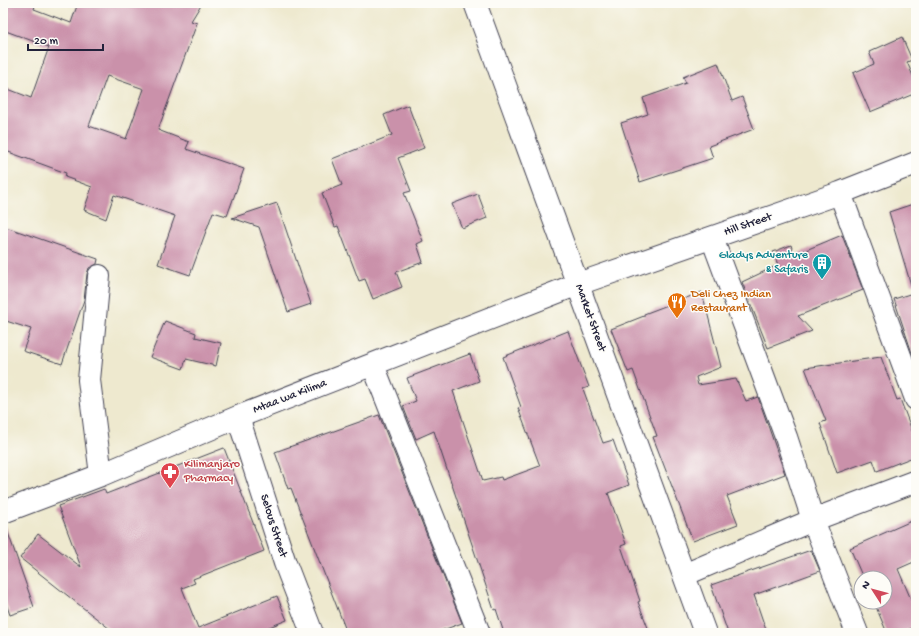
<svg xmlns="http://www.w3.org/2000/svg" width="919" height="636" font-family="'Gochi Hand',sans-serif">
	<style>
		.building { fill: #ca91aa; fill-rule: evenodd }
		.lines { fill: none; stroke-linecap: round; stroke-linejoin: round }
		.minor-casing { stroke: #414051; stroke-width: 24 }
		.minor { stroke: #fff; stroke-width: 22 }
		.labels { text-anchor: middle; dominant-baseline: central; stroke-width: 3; stroke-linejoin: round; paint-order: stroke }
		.street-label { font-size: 12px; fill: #22223b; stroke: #fdfcf7 }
		.culture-label { font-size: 12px; fill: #0d838f; stroke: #fdfcf7; text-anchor: end }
		.food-label { font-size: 12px; fill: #c56008; stroke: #fdfcf7; text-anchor: start }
		.health-label { font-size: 12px; fill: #be3a42; stroke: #fdfcf7; text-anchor: start }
	</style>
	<rect width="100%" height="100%" fill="#fdfcf7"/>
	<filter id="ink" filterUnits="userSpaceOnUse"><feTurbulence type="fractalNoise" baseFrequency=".025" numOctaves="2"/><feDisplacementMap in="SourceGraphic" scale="8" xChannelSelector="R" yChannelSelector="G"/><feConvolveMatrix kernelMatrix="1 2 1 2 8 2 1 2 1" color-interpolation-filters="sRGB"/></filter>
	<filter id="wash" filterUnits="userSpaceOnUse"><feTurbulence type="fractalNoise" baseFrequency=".012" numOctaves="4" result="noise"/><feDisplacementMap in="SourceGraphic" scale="16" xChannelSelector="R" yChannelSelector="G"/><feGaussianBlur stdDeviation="0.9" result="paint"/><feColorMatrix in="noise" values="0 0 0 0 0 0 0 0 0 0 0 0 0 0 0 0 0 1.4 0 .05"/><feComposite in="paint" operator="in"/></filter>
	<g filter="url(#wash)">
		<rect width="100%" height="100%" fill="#eee9cf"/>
		<g id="blocks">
			<path class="building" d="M3 3H36L34 9 71 23 78 3H202L191 21 197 23 158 130 189 142 186 149 244 169 227 216 213 212 190 275 158 264 175 216 114 195 106 219 84 210 92 187 65 177 66 173 3 150V87L31 98 49 47 3 30ZM107 76 144 89 126 139 89 126Z
				M902 37 912 60 907 62 916 83V93L870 112 853 73 874 64 869 52Z
				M718 63 732 101 742 97 754 129 709 146 713 158 640 182 621 123 648 114 643 98 686 83 683 77Z
				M408 105 424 148 398 158 411 191 404 193 423 241 417 244 423 262 396 272 402 287 373 299 365 279 359 281 338 226 335 227 322 193 342 185 332 159 392 135 384 115Z
				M478 194 487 218 462 228 452 204Z
				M277 203 311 304 288 312 259 227 232 218Z
				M916 203V284L911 285 889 212Z
				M3 226 98 259 97 264 89 268 87 274 84 300 62 364 23 351 31 329 3 320Z
				M842 235 863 290 798 316 812 331 768 348 742 282 778 265 773 252 791 245 794 255Z
				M702 292 721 367 696 377 698 385 736 379 746 401 758 397 785 474 727 496 738 524 693 541 653 437 657 436 633 370 628 372 611 329 644 316V314Z
				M916 292V353H912L894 299Z
				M165 321 196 333 195 337 221 343 216 366 186 359 183 369 150 357Z
				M568 331 589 387 583 389 603 443 613 440 629 485 608 493 626 544 621 546 640 601 638 602 650 633H504L496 609 494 610 434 431 416 439 403 406 416 401 407 378 470 354 479 381 453 391 483 481 501 477 502 480 540 466 518 408 521 407 503 357Z
				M881 357 897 400 900 399 916 441V456L877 471 873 460 837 473 820 423 826 421 805 368Z
				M379 415 462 623 435 633H347L291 488 288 489 275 452Z
				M224 448 264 551 193 579 195 583 182 588 198 628 277 596 287 620 254 633H115L20 558 38 534 81 567 58 506 104 489 106 494Z
				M916 519V561L898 569 916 611V626L901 633H887L874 602H885V578H863L850 548Z
				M6 527 34 607 10 615 3 595V528Z
				M811 550 820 571 754 595 767 633H728L711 585Z"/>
		</g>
	</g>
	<g filter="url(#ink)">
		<use href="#blocks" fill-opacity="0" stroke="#414051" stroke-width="1"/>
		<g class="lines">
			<defs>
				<path id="minor" d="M475 3 705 633
					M840 193 916 399
					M712 238 786 437 813 520 857 633
					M99 276 89 380 101 475
					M373 365 479 633
					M238 417 285 563 312 633
					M3 512 101 475 238 417 578 284 840 193 916 163
					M684 575 813 520 916 481"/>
			</defs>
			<use href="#minor" class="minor-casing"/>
			<use href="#minor" class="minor"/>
		</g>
	</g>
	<defs>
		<symbol id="building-pin" viewBox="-11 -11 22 30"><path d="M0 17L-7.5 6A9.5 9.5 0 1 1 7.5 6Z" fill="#0f9aa8" stroke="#fdfcf7"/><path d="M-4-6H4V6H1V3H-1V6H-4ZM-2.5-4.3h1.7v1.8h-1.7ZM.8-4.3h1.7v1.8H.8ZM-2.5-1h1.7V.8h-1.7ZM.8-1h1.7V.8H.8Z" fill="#fff"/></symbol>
		<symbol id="restaurant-pin" viewBox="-11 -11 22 30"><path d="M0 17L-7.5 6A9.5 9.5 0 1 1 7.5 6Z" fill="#e8710a" stroke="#fdfcf7"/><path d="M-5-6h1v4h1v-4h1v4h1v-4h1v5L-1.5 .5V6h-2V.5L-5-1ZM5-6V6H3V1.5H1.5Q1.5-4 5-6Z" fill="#fff"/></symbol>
		<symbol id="pharmacy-pin" viewBox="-11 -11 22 30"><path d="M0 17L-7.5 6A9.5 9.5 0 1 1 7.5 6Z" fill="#e0444e" stroke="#fdfcf7"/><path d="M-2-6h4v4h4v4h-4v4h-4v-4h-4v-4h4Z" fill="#fff"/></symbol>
	</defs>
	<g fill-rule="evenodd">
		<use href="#building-pin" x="811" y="252" width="22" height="30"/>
		<use href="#restaurant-pin" x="666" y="291" width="22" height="30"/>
		<use href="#pharmacy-pin" x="159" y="461" width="22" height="30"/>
	</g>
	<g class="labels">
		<g class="street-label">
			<text transform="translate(748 225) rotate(-19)">Hill Street</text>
			<text transform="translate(590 318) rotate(70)">Market Street</text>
			<text transform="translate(290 397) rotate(-21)">Mtaa wa Kilima</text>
			<text transform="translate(273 526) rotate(72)">Selous Street</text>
		</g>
		<g class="culture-label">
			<text x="808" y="256">Gladys Adventure<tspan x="808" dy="14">&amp; Safaris</tspan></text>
		</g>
		<g class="food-label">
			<text x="691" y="295">Deli Chez Indian<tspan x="691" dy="14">Restaurant</tspan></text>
		</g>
		<g class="health-label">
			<text x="184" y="465">Kilimanjaro<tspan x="184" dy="14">Pharmacy</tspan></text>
		</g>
	</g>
	<rect width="919" height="636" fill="none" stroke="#fdfcf7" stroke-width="16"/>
	<g transform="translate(873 590) rotate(306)"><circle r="19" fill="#fdfcf7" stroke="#a5a5ac"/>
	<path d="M0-3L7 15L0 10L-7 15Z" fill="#d1495b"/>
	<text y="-6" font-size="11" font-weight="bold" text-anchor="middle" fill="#22223b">N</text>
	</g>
	<path d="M28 44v6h75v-6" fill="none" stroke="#22223b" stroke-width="2"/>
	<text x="34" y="44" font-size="12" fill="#22223b" stroke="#fdfcf7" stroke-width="3" paint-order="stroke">20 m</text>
</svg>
